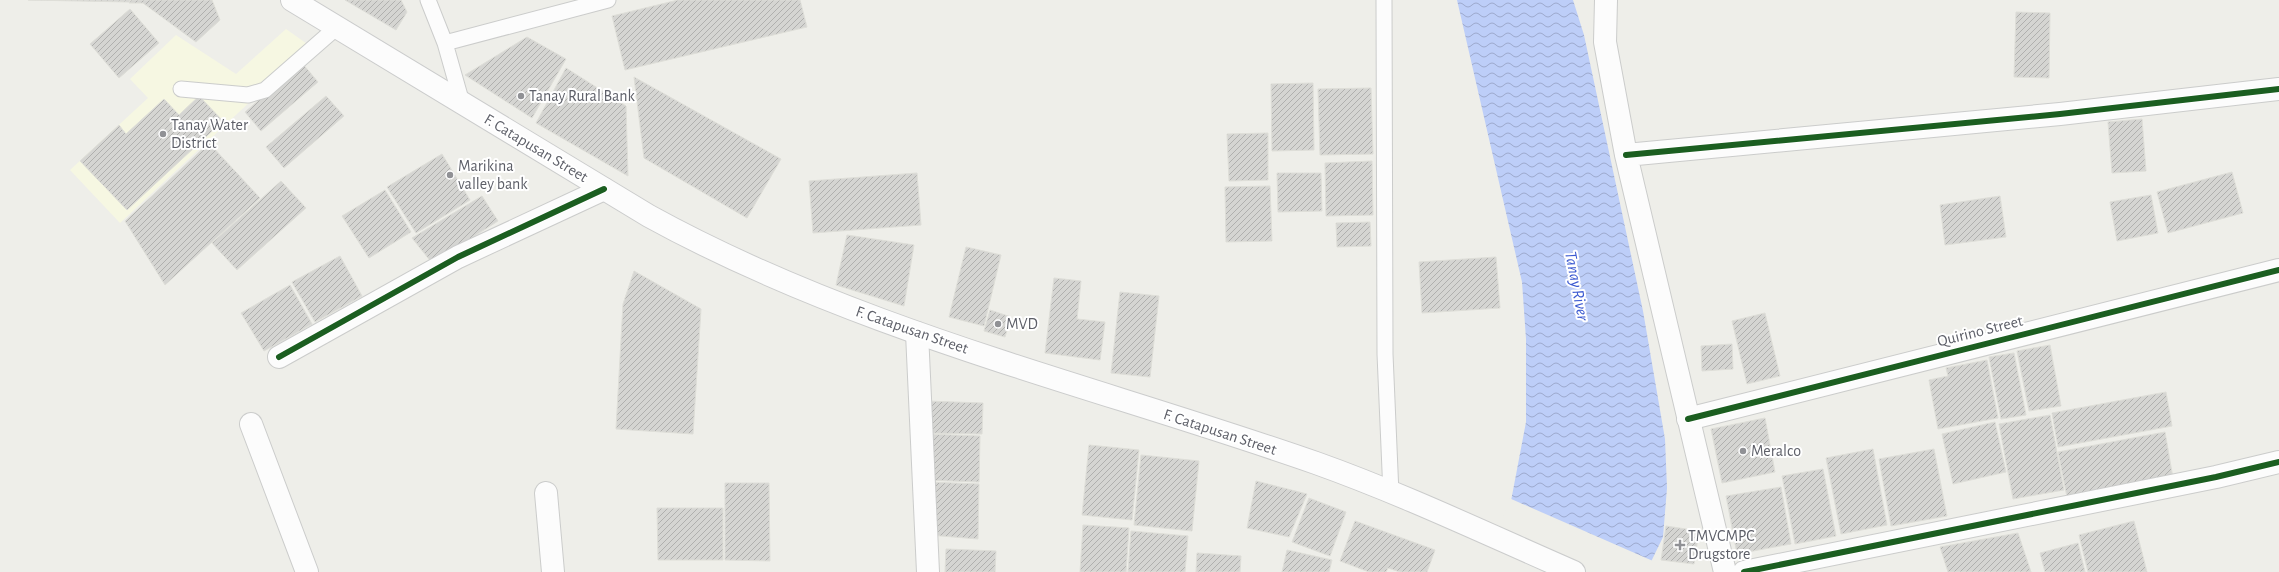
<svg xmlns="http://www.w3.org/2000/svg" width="2279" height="572" font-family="'Alegreya Sans',sans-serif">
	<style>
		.commercial { fill: #f6f7e2 }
		.water { fill: url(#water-waves) }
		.pier { fill: #eeeee9 }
		.building { fill: url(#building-hatch); stroke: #deded8 }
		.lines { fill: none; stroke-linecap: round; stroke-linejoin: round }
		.lane-casing { stroke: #cbcccb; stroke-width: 17 }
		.street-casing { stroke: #cbcccb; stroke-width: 24 }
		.secondary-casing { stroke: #cbcccc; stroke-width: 24 }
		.lane { stroke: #fcfcfc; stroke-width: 15 }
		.street { stroke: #fcfcfc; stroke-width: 22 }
		.secondary { stroke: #fcfcfc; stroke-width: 22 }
		.cycleway-casing { stroke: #fff; stroke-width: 8 }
		.cycleway { stroke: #1b5e20; stroke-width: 6 }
		.poi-dot { fill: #909195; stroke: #fff; stroke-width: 1.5 }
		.labels { text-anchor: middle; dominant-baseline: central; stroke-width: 4; stroke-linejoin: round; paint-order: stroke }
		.poi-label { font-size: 16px; fill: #5d5f68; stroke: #fff; text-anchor: start }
		.street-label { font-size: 16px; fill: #5d5f68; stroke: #fff }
		.water-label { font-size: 17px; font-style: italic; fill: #3c5ad1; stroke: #fff }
	</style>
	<defs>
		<pattern id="water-waves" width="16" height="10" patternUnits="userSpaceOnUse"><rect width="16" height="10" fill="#bdcef8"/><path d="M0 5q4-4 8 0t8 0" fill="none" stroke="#9daacd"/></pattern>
		<pattern id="building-hatch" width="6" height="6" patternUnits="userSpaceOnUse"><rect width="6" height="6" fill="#d5d5d2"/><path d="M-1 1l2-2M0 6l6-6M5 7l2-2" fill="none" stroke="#b0b0ae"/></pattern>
	</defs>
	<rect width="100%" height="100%" fill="#eeeee9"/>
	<path class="commercial" d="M286 29 310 46 120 223 70 170 148 98 130 79 176 35 236 74Z"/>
	<path class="water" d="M1457 0H1573L1584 35 1643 311 1665 439 1667 488 1663 537 1648 568 1511 501 1526 422V339L1522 282Z"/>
	<path class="pier" d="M1509 498 1653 561 1648 572H1487Z"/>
	<path class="building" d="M28 0H130L129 2Z
		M131 0H212L220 20 196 42 143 3H129Z
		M345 0H401L407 12 396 30Z
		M678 0H800L807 27 625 70 612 16Z
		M130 9 159 43 119 78 90 44Z
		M2016 12 2050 13 2049 78 2014 77Z
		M527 37 566 59 532 118 465 75Z
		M302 63 318 82 261 131 245 112Z
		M566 68 626 106 628 176 536 123Z
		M634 77 781 159 747 218 644 158Z
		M1313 83 1314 150 1272 151 1271 84Z
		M1371 88 1373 154 1320 155 1318 89Z
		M199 96 223 121 127 210 80 161 119 125 126 134 164 99 179 115Z
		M326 96 344 116 284 168 266 147Z
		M2142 119 2146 171 2112 173 2108 122Z
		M1268 133V180L1229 181 1227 134Z
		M209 143 260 198 165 285 125 221Z
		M442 154 470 200 416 233 387 187Z
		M1372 161 1373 215 1326 216 1325 163Z
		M2232 172 2243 213 2168 233 2157 192Z
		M917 173 921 225 813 233 809 181Z
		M1277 173H1321L1322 211 1278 212Z
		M281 181 306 208 237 270 212 243Z
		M1270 186 1272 241 1226 242 1225 187Z
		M385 190 411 232 369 258 342 216Z
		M2151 195 2158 233 2117 241 2110 202Z
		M482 196 498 221 432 263 412 238Z
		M2000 196 2006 237 1945 245 1940 205Z
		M1370 222 1371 246 1337 247 1336 223Z
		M847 235 914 245 904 306 836 285Z
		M966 247 1001 255 984 326 949 317Z
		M340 256 362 296 315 322 292 282Z
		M1496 257 1500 308 1422 313 1419 262Z
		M634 271 701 309 693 434 616 429 623 304Z
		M1054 278 1081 281 1077 319 1105 322 1100 360 1045 353Z
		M290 285 312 324 264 351 241 313Z
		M1120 292 1159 296 1150 377 1111 373Z
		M990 310 1011 317 1005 337 984 331Z
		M1765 313 1780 376 1747 384 1732 321Z
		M1732 344 1733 369 1702 371 1701 346Z
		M2050 345 2061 406 2029 411 2017 351Z
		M2014 353 2026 415 2001 419 1989 357Z
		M1987 360 1998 418 1938 429 1929 380 1948 376 1946 368Z
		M2166 392 2172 426 2058 447 2052 413Z
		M926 401 983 403 982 434 925 433Z
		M2050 415 2064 490 2013 499 1999 424Z
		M1765 418 1775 472 1722 483 1711 429Z
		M1995 422 2006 472 1953 484 1942 434Z
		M2165 432 2173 478 2067 497 2058 452Z
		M926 434 980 436 979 482 925 480Z
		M1089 445 1139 450 1132 520 1082 515Z
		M1873 449 1887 525 1841 534 1826 458Z
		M1934 449 1947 516 1891 526 1879 459Z
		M1141 455 1199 461 1192 531 1134 525Z
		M1823 469 1836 536 1795 544 1782 476Z
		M1256 481 1307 494 1289 537 1247 528Z
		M927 482 979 484 978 539 929 535Z
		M725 483H769L770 561 725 560Z
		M1781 487 1791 544 1737 554 1726 496Z
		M1309 498 1346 512 1330 556 1292 542Z
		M657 508H723V560H658Z
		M1355 521 1435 550 1427 572H1400L1388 568 1386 572H1369L1340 561Z
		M2134 521 2147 572H2088L2079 535Z
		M1083 525 1129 528 1126 572H1080Z
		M1666 526 1699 531 1694 564 1661 560Z
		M1131 531 1188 536 1185 572H1128Z
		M2018 533 2031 572H1948L1940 547Z
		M2078 543 2085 572H2045L2040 553Z
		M946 549 996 551 995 572H945Z
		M1287 550 1332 560 1329 572H1282Z
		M1197 553 1241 556 1240 572H1196Z"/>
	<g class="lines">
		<defs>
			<path id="lane" d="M428 0 445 43 462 103
				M1384 0 1385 354 1391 494
				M445 43 608 0
				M181 89 248 95 265 90 337 27"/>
			<path id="street" d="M1606 0 1605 42 1626 155 1725 572
				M1626 155 2060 114 2279 89
				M917 333 928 572
				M279 357 458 257 604 189
				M1688 419 2279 270
				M251 424 307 572
				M546 493 553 572
				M1744 572 2216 477 2279 462"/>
			<path id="secondary" d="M292 0 649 216C858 331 1093 385 1316 463 1403 494 1489 535 1574 572"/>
		</defs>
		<use href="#lane" class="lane-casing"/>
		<use href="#street" class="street-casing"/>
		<use href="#secondary" class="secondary-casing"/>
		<use href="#lane" class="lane"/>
		<use href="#street" class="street"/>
		<use href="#secondary" class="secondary"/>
		<defs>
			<path id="cycleway" d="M1626 155 2060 114 2279 89
				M279 357 458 257 604 189
				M1688 419 2279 270
				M1744 572 2216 477 2279 462"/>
		</defs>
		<use href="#cycleway" class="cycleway-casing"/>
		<use href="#cycleway" class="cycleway"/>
	</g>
	<g class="poi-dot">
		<circle cx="521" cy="96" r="4"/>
		<circle cx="163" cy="134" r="4"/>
		<circle cx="450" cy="175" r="4"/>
		<circle cx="998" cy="324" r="4"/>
		<circle cx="1743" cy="451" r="4"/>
		<path d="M1678 539h4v4h4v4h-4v4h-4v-4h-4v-4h4z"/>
	</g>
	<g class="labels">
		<g class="poi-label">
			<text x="529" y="96">Tanay Rural Bank</text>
			<text x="171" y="125">Tanay Water<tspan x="171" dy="18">District</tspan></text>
			<text x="458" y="166">Marikina<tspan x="458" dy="18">valley bank</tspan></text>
			<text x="1006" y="324">MVD</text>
			<text x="1751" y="451">Meralco</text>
			<text x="1688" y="536">TMVCMPC<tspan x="1688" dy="18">Drugstore</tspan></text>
		</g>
		<g class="street-label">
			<text transform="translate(536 148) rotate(31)">F. Catapusan Street</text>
			<text transform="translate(912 330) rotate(19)">F. Catapusan Street</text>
			<text transform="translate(1980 331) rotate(-14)">Quirino Street</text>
			<text transform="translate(1220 432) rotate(18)">F. Catapusan Street</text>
		</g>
		<g class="water-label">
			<text transform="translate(1577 286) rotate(79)">Tanay River</text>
		</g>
	</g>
</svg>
